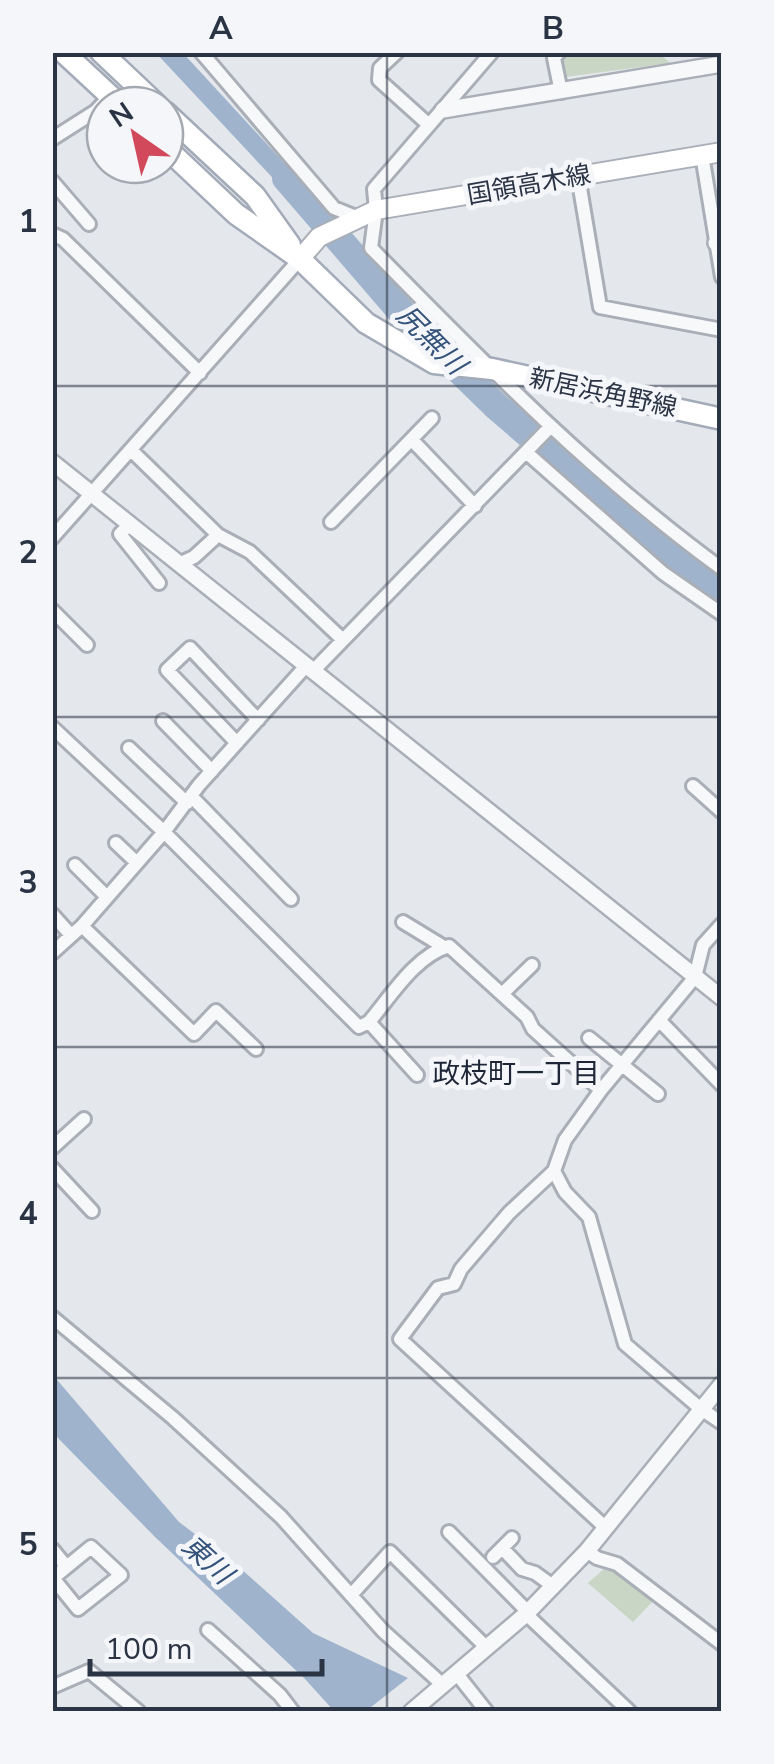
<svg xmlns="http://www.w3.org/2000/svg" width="774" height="1764" font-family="'Nunito Sans','Noto Sans JP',sans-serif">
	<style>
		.green { fill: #c9d6c5 }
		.water { fill: #9fb4cc }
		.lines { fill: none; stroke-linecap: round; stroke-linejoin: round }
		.river { stroke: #9fb4cc; stroke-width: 28 }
		.minor-casing { stroke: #a9aeb7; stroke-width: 18 }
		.tertiary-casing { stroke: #a9aeb7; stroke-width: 20 }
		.secondary-casing { stroke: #a9aeb7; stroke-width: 22 }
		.primary-casing { stroke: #a3abb8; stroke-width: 25 }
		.minor { stroke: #f7f8fa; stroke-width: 12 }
		.tertiary { stroke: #f7f8fa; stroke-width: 15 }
		.secondary { stroke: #fff; stroke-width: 18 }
		.primary { stroke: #fff; stroke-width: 20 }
		.grid { fill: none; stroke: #2b3445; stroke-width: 2.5; stroke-opacity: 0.55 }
		.labels { text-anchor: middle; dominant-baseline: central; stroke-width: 10; stroke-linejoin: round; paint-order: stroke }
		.street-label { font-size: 25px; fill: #2b3445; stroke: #f4f6f9 }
		.water-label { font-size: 28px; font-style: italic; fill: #34527a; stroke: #f4f6f9 }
		.neighbourhood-label { font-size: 28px; fill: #1d2536; stroke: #f4f6f9 }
		.neatline { fill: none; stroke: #2b3445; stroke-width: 4 }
		.grid-label { font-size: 32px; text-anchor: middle; font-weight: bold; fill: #2b3445 }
	</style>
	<rect width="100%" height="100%" fill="#e4e7ec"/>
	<path class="green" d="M658 52 670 63 565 77 559 63 569 53Z
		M605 1568 622 1576 653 1601 633 1622 588 1583Z"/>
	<path class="water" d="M156 53H183L288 167 317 203 299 204 284 190Z
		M52 1374 179 1522 240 1568 313 1633 408 1678 366 1711H334L305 1679 155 1537 53 1433Z"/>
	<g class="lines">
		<path class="river" d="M286 178 411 323 497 407 645 534 722 593"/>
		<defs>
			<path id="minor" d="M201 52 334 208 356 217
				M397 52 380 68 379 80 429 125
				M492 52 374 189 376 210 371 248C482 361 593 475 722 569
				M559 52 554 58 561 92
				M52 139 96 111 110 96
				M702 155 722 277
				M578 176 600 307 722 330
				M52 181 89 224
				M52 234 63 239 200 373
				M413 441 475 506
				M131 450 218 535 194 557 179 564
				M527 453 663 573 722 614
				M331 522 432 418
				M130 524 120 534 159 583
				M218 535 250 552 343 640
				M52 538 300 259
				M52 610 87 645
				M313 671 550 427
				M163 721 212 771
				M52 727 164 832 359 1027 369 1022C391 996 415 956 449 946L527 1017 533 1029 601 1090 695 977 703 945 722 924
				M237 743 167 670 190 648 258 720
				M129 748 187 803
				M693 786 722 812
				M191 796 291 899
				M116 843 137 863
				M75 865 107 897
				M52 914 70 934
				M403 922 444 947
				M82 926 194 1034 216 1011 256 1049
				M52 953 82 926 164 832 199 785 306 666
				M503 993 532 965
				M659 1020 722 1085
				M369 1022 417 1075
				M589 1038 658 1094
				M601 1090 565 1140 554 1171 509 1213 461 1269 454 1284 438 1288 400 1339 606 1528
				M52 1148 84 1119
				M52 1168 92 1211
				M554 1171 565 1192 589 1217 625 1344 701 1409 722 1423
				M52 1317 173 1418 281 1517 383 1631 443 1685
				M449 1532 528 1612
				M91 1547 121 1575 78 1609 53 1578Z
				M502 1548 522 1569 535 1573 553 1586
				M52 1549 66 1566
				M587 1551 597 1558 617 1564 722 1644
				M493 1557 512 1538
				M352 1594 390 1552 487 1648
				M526 1614 630 1712
				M208 1630 280 1695 293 1712
				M457 1674 487 1712
				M52 1687 89 1671 139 1712"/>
			<path id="tertiary" d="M443 110 722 64
				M716 243 722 242
				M52 462 722 998
				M411 1712 526 1614 587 1551 722 1384"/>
			<path id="secondary" d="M300 259 319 237 376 210 722 152"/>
			<path id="primary" d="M63 52 120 105
				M101 52 157 105
				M165 112 255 196 290 245
				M165 147 236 214 300 259 366 323 434 363 492 369 722 419"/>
		</defs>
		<use href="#minor" class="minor-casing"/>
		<use href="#tertiary" class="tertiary-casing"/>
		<use href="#secondary" class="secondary-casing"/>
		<use href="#primary" class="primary-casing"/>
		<use href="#minor" class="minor"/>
		<use href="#tertiary" class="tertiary"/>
		<use href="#secondary" class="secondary"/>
		<use href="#primary" class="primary"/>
	</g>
	<path class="grid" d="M387 52V1712M52 386H722M52 717H722M52 1047H722M52 1378H722"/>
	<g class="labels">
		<g class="street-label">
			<text transform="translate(529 185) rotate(-10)">国領高木線</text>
			<text transform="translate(603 393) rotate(12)">新居浜角野線</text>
		</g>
		<g class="water-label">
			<text transform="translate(431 340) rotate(45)">尻無川</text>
			<text transform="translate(207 1560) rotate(42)">東川</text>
		</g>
		<g class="neighbourhood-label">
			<text x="516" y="1074">政枝町一丁目</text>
		</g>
	</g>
	<rect width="774" height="1764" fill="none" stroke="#f4f6f9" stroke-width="110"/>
	<g transform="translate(135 135) rotate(326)"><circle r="48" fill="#f4f6f9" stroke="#a4a8b1" stroke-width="2.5"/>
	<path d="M0-8L18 38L0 25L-18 38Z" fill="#d1495b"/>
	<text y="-15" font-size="28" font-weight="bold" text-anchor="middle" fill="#2b3445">N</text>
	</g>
	<path d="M90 1659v15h232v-15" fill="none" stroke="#2b3445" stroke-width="5"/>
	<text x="105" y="1659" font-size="30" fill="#2b3445" stroke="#f4f6f9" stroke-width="8" paint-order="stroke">100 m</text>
	<rect x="55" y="55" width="664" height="1654" class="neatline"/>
	<g class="grid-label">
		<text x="221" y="39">A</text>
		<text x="553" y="39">B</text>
		<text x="28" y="232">1</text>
		<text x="28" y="563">2</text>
		<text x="28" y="893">3</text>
		<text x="28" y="1224">4</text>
		<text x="28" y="1555">5</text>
	</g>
</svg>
